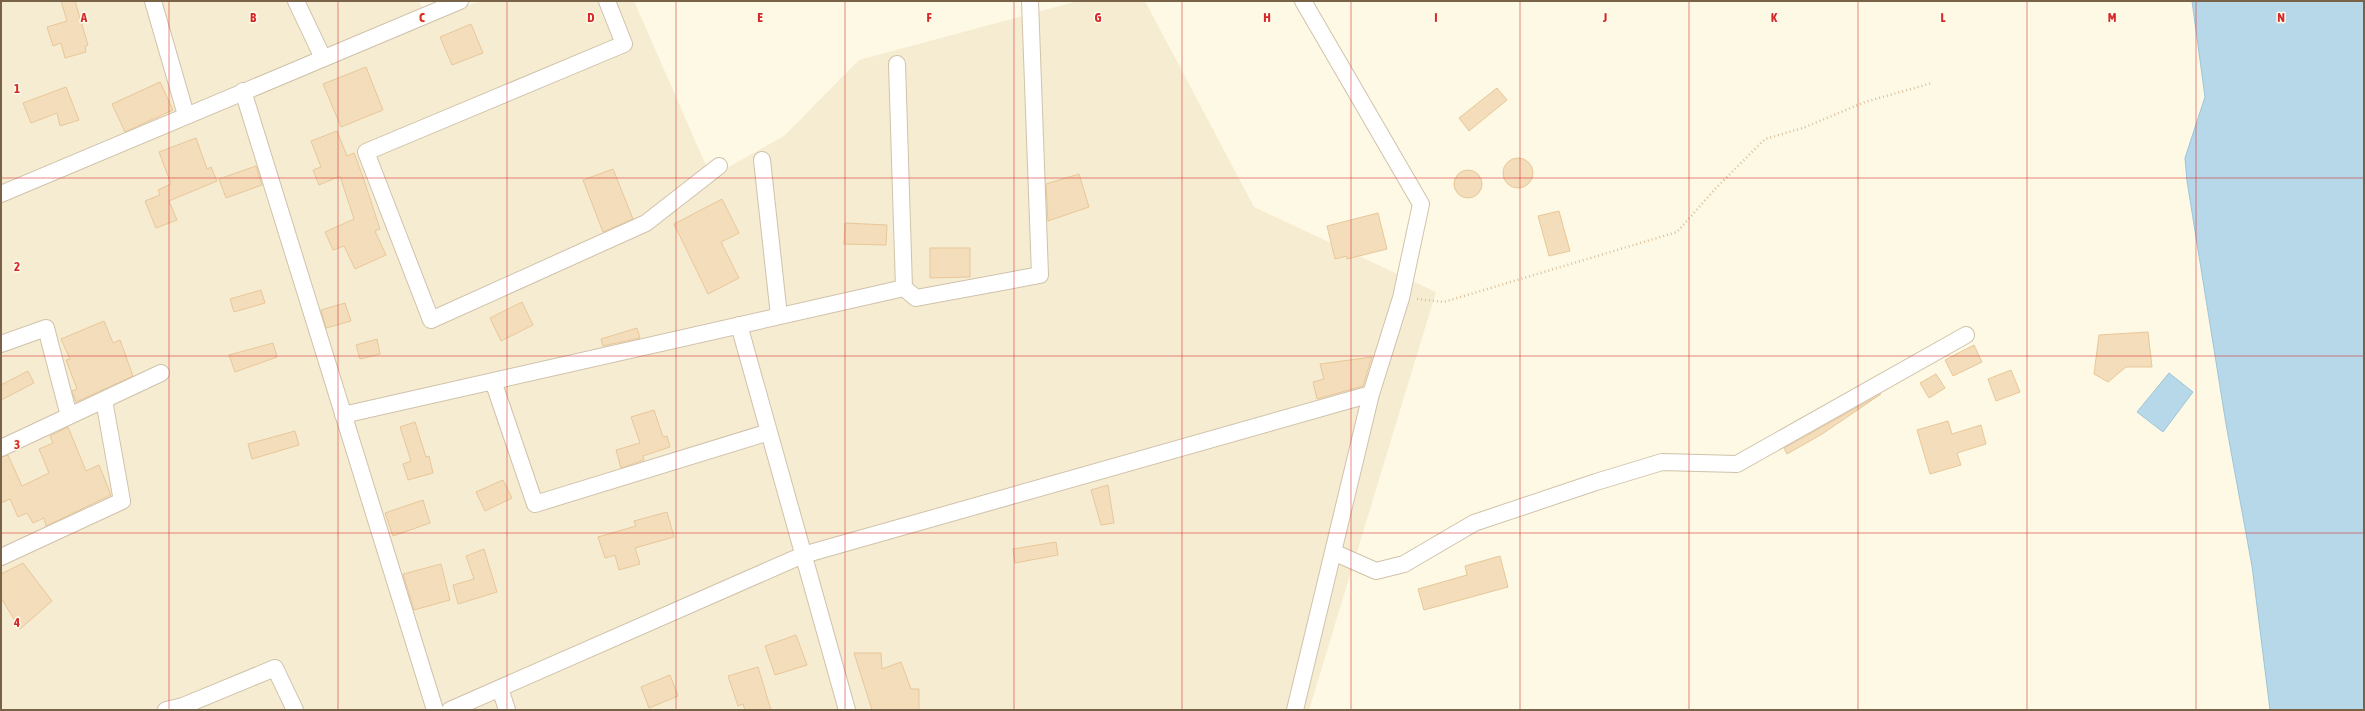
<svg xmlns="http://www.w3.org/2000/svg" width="2365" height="711" font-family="'Asap Condensed',sans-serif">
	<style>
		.residential { fill: #f6ecd2 }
		.water { fill: #b7d8e8; stroke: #9dc5db }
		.building { fill: #f4ddba; stroke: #e8c799 }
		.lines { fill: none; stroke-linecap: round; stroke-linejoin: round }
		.minor-casing { stroke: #d0c2aa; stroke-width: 18 }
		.path { stroke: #dac09d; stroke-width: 2.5; stroke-dasharray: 1 3; stroke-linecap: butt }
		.minor { stroke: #fff; stroke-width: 16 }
		.grid { fill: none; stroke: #d62828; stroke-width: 1; stroke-opacity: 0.55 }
		.grid-label { font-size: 13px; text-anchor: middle; font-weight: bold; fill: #d62828; stroke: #fffbeb; stroke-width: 3; stroke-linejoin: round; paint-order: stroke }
	</style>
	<rect width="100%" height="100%" fill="#fdf9e4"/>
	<path class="residential" d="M1 1H419L427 17 482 1H634L711 177 784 136 859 60 1078 1H1145L1254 207 1436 292 1309 710H1Z"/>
	<path class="water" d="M2192 1H2364V710H2270L2252 566 2226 424 2187 181 2185 158 2205 97Z
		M2169 373 2193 392 2163 432 2137 412Z"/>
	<path class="building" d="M61 1H75L88 45 85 46 86 52 65 58 61 43 53 46 47 27 67 21Z
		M471 24 483 53 452 65 440 37Z
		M366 67 383 110 341 127 323 84Z
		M160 82 173 110 125 132 112 104Z
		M66 87 79 120 60 126 57 113 31 123 23 103Z
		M1497 88 1507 100 1469 131 1459 118Z
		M337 131 347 156 354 153 363 177 380 229 375 231 386 255 355 269 344 246 333 250 325 232 354 219 340 176 319 185 313 170 321 167 311 141Z
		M196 138 207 169 211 167 217 181 169 201 177 220 156 228 145 201 160 195 158 190 171 184 159 152Z
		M1503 173a15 15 0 1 1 30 0a15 15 0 1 1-30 0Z
		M256 166 262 185 226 198 219 179Z
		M613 169 633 219 603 232 583 180Z
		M1454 184a14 14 0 1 1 28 0a14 14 0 1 1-28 0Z
		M1079 174 1089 207 1048 221 1046 184Z
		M722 199 739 233 721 242 739 278 708 294 674 224Z
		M1559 211 1570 251 1549 256 1538 216Z
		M1378 213 1387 249 1347 259V256L1335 259 1327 226Z
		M845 223 887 225 886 245 844 244Z
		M930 248H970V277L930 278Z
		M261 290 265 303 234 312 230 299Z
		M522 302 533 325 501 341 490 318Z
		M345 303 351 321 326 328 321 310Z
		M104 321 113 343 120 340 133 376 76 402 72 391 77 389 66 360 70 359 61 339Z
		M637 328 640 338 603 346 601 339Z
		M2148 332 2152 367H2126L2108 382 2094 374 2099 335Z
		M377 339 380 354 360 359 356 345Z
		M273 343 277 357 235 372 229 355Z
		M1974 345 1982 362 1953 376 1945 360Z
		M1372 357 1363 386 1317 399 1313 382 1324 379 1320 364Z
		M2011 370 2020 392 1996 401 1988 379Z
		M28 371 34 383 1 400V385Z
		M1936 374 1945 388 1929 398 1920 383Z
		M1881 394 1822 434 1787 454 1784 448Z
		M654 410 663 437 667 436 670 447 643 456 644 460 621 468 616 450 640 443 631 417Z
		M1948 421 1952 434 1981 425 1986 444 1957 453 1961 465 1930 474 1917 430Z
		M415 422 426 457 429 456 433 473 408 480 403 464 411 461 400 427Z
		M68 427 86 471 99 465 111 495 46 526 44 518 33 523 27 513 18 517 10 499 1 503V457L8 455 22 486 49 473 39 449 53 443 50 436Z
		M295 431 299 445 252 459 248 444Z
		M503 480 512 498 485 511 476 492Z
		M1108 485 1114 523 1101 525 1091 490Z
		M423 500 430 523 393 536 385 513Z
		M667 512 674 537 635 548 640 564 619 570 615 555 605 558 598 537 636 526 634 521Z
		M1056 542 1058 555 1015 563 1013 549Z
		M484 549 497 592 458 604 453 585 474 579 466 556Z
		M1500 556 1508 587 1424 610 1418 589 1467 575 1465 566Z
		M23 563 52 601 20 629 1 598V574Z
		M441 564 450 600 414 610 403 574Z
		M796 635 807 665 775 675 765 646Z
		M854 653H881L882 669 901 662 911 689H919V710H872Z
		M758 667 771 710H745L743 704 738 706 728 676Z
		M670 675 678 696 649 708 641 687Z"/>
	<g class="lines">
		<defs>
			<path id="minor" d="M153 1 186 115
				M296 1 323 58
				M607 1 624 44 366 152 431 320 646 223 719 166
				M897 64 904 288 916 298 1040 275 1030 1
				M243 91 435 710
				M762 160 779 316
				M1 194 460 1
				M739 325 847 710
				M1 344 46 328 69 416
				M493 381 535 504 769 432
				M343 415 904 288
				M1 448 161 373
				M1333 552 1376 571 1404 564 1474 523 1596 482 1662 462 1737 464 1966 335
				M1 557 122 501 104 400
				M500 688 507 710
				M166 710 183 706 275 668 295 710
				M450 710 803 555 1371 394
				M1295 710 1371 394 1401 298 1421 204 1303 1"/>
		</defs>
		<use href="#minor" class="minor-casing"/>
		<path class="path" d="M1417 299 1444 302 1677 232 1716 188 1765 139 1803 128 1865 102 1932 83"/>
		<use href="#minor" class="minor"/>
	</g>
	<path class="grid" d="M169 1V710M338 1V710M507 1V710M676 1V710M845 1V710M1014 1V710M1182 1V710M1351 1V710M1520 1V710M1689 1V710M1858 1V710M2027 1V710M2196 1V710M1 178H2364M1 356H2364M1 533H2364"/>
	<g class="grid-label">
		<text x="84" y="22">A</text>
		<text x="253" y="22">B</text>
		<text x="422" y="22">C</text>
		<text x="591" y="22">D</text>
		<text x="760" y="22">E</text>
		<text x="929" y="22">F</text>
		<text x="1098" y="22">G</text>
		<text x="1267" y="22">H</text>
		<text x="1436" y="22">I</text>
		<text x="1605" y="22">J</text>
		<text x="1774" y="22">K</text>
		<text x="1943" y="22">L</text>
		<text x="2112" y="22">M</text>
		<text x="2281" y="22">N</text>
		<text x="17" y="93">1</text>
		<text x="17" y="271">2</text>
		<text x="17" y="449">3</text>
		<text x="17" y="627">4</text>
	</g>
	<rect width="2365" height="711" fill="none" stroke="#786248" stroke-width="4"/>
</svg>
